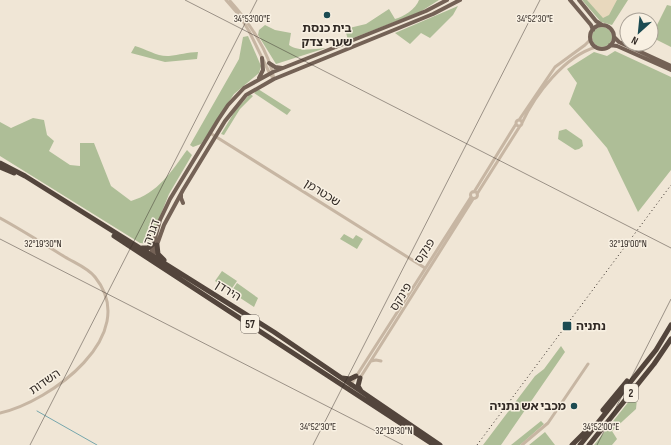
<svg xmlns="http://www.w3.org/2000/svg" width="671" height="445" font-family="'Sofia Sans Condensed','Noto Sans Hebrew',sans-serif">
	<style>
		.green { fill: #aebe97 }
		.plaza { fill: #e8d8bd }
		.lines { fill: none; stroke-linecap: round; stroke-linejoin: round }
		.stream { stroke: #76a6ac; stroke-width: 1 }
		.minor { stroke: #c7b6a3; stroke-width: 3 }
		.major { stroke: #746256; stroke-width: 4 }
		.highway { stroke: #53453c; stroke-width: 5 }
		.rail { stroke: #322a25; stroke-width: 1; stroke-dasharray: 1 3; stroke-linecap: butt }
		.ticks { fill: none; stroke: #322a25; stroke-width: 1; stroke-opacity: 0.45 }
		.poi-dot { fill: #1c4b52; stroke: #f8f0e2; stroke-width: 1.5 }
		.labels { text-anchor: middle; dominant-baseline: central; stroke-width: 3; stroke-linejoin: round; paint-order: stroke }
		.shield { fill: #f8f0e2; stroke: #6d655e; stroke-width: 1 }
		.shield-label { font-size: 11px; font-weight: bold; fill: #322a25 }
		.poi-label { font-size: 12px; font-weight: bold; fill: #322a25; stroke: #f8f0e2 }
		.street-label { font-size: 12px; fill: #322a25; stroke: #f8f0e2 }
		.ticks-label { font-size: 10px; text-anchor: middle; fill: #322a25; stroke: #f8f0e2; stroke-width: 3; stroke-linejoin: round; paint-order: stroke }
	</style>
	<rect width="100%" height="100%" fill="#f0e6d6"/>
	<path class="green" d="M419 0H439L420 12 348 40 345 29 366 24 389 9 395 19C403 17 416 9 419 0Z
		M582 0H628L612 25 601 22Z
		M667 5 671 6V47L651 37Z
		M458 6 453 15 430 38 421 33 410 44 395 33Z
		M265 25 275 30 291 33 289 45C299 52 314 49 326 48L276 64 258 35 259 30Z
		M592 37a10 10 0 1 1 20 0a10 10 0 1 1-20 0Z
		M248 36 261 66 259 73 234 94 201 144 193 147 190 145 239 59 243 37Z
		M135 46C146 49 158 57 169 56 179 55 188 52 198 52L197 59 165 62 131 53Z
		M615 51 671 77V170L638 212 607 148 569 104 577 83 567 69 594 52 607 56Z
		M258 89 291 110 287 115 254 93Z
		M250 94 253 96 240 109 224 135 221 134 235 111Z
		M33 118 44 120 47 135 54 141 49 151 70 165 80 166V143H94L111 186 131 201C158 193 171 172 187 150L192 155 169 194 149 244 140 243 0 156V122L11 128Z
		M566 129 582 140 583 146 579 149 575 150 558 139 559 131Z
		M344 234 353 239 356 235 363 239 357 249 340 239Z
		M222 271 237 281 230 291 215 281Z
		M237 283 258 298 254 307 231 292Z
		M561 346 565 352 501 445H483L535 376 544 369Z
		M637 399 636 409 612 431 617 439 612 445H594L630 400Z
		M541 421 544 424 520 445H511Z
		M545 432 555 445H529Z"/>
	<path class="plaza" d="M587 0H617L609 15 603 18Z"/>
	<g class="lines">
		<path class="stream" d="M37 411 97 445"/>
		<path class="minor" d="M226 0 239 15 249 31 270 74 274 79
			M230 1C248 21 269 51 274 79
			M516 123a3 3 0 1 1 6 0a3 3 0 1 1-6 0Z
			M519 120 555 67 585 45 591 39
			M522 123C535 94 565 56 596 47
			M210 133 425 268
			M470.5 195a3.5 3.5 0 1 1 7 0a3.5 3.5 0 1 1-7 0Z
			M474 192 516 124
			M477 194 520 126
			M0 218C22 230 44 244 65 257 75 263 88 268 95 277 142 335 50 402 0 413
			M371 361 376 360 381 361
			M360 378 473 199
			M350 386 471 197
			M522 445 548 423 588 364"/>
		<path class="major" d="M570 0 591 25 593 30
			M579 0 596 21 602 25
			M590 37a12 12 0 1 1 24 0a12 12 0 1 1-24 0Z
			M614 37 619 42 671 66
			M610 45 617 46 671 70
			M269 63 275 67 282 68
			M259 78 263 70 262 58
			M181 194V198L183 203
			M150 257 160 220 170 199 218 120 228 105 244 88 273 72 426 11 447 0
			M151 258 153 256 164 225 183 190 225 121 246 95 274 79 433 14 460 0"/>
		<path class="highway" d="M0 163 25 176 274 332 440 445
			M0 167 14 173
			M114 236 434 445
			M157 245 158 254 164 260
			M142 248H148L153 244
			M342 378 350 379 356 376
			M360 378 358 386 361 391
			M603 410 627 381
			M572 445 590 427
			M580 445 656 350 671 325
			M589 445 654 364 671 339"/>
		<path class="rail" d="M477 445 671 185"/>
	</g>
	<path class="ticks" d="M185 0 671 248M0 239 403 445M30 445 257 0M313 445 540 0M597 445 671 299"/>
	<g class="poi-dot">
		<circle cx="327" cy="15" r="4"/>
		<rect x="562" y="321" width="10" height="10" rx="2"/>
		<circle cx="574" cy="406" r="4"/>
	</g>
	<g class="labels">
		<g class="shield">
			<rect x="241" y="315" width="18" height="18" rx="3"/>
			<rect x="624" y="384" width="14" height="18" rx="3"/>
		</g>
		<g class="shield-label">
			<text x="250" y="324">57</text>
			<text x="631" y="393">2</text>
		</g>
		<g class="poi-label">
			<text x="327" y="28">בית כנסת<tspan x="327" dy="14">שערי צדק</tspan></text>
			<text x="576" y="326" text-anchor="start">נתניה</text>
			<text x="566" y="406" text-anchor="end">מכבי אש נתניה</text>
		</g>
		<g class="street-label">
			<text transform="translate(322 193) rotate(32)">שכטרמן</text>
			<text transform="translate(152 232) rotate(-70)">דגניה</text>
			<text transform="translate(425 251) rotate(-57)">פנקס</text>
			<text transform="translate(228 291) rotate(32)">הירדן</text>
			<text transform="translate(401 297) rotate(-58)">פינקס</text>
			<text transform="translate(45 382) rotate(-35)">השדות</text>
		</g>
	</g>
	<g class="ticks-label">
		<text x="252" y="22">34°53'00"E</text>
		<text x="535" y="22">34°52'30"E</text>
		<text x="628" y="247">32°19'00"N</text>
		<text x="43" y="247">32°19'30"N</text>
		<text x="318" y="430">34°52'30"E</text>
		<text x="601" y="430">34°52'00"E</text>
		<text x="394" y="434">32°19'30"N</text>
	</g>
	<g transform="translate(639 32) rotate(207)"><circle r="19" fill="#f8f0e2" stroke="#a9a196"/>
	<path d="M0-3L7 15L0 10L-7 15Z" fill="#1c4b52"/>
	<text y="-6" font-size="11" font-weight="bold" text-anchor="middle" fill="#322a25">N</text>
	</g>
</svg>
